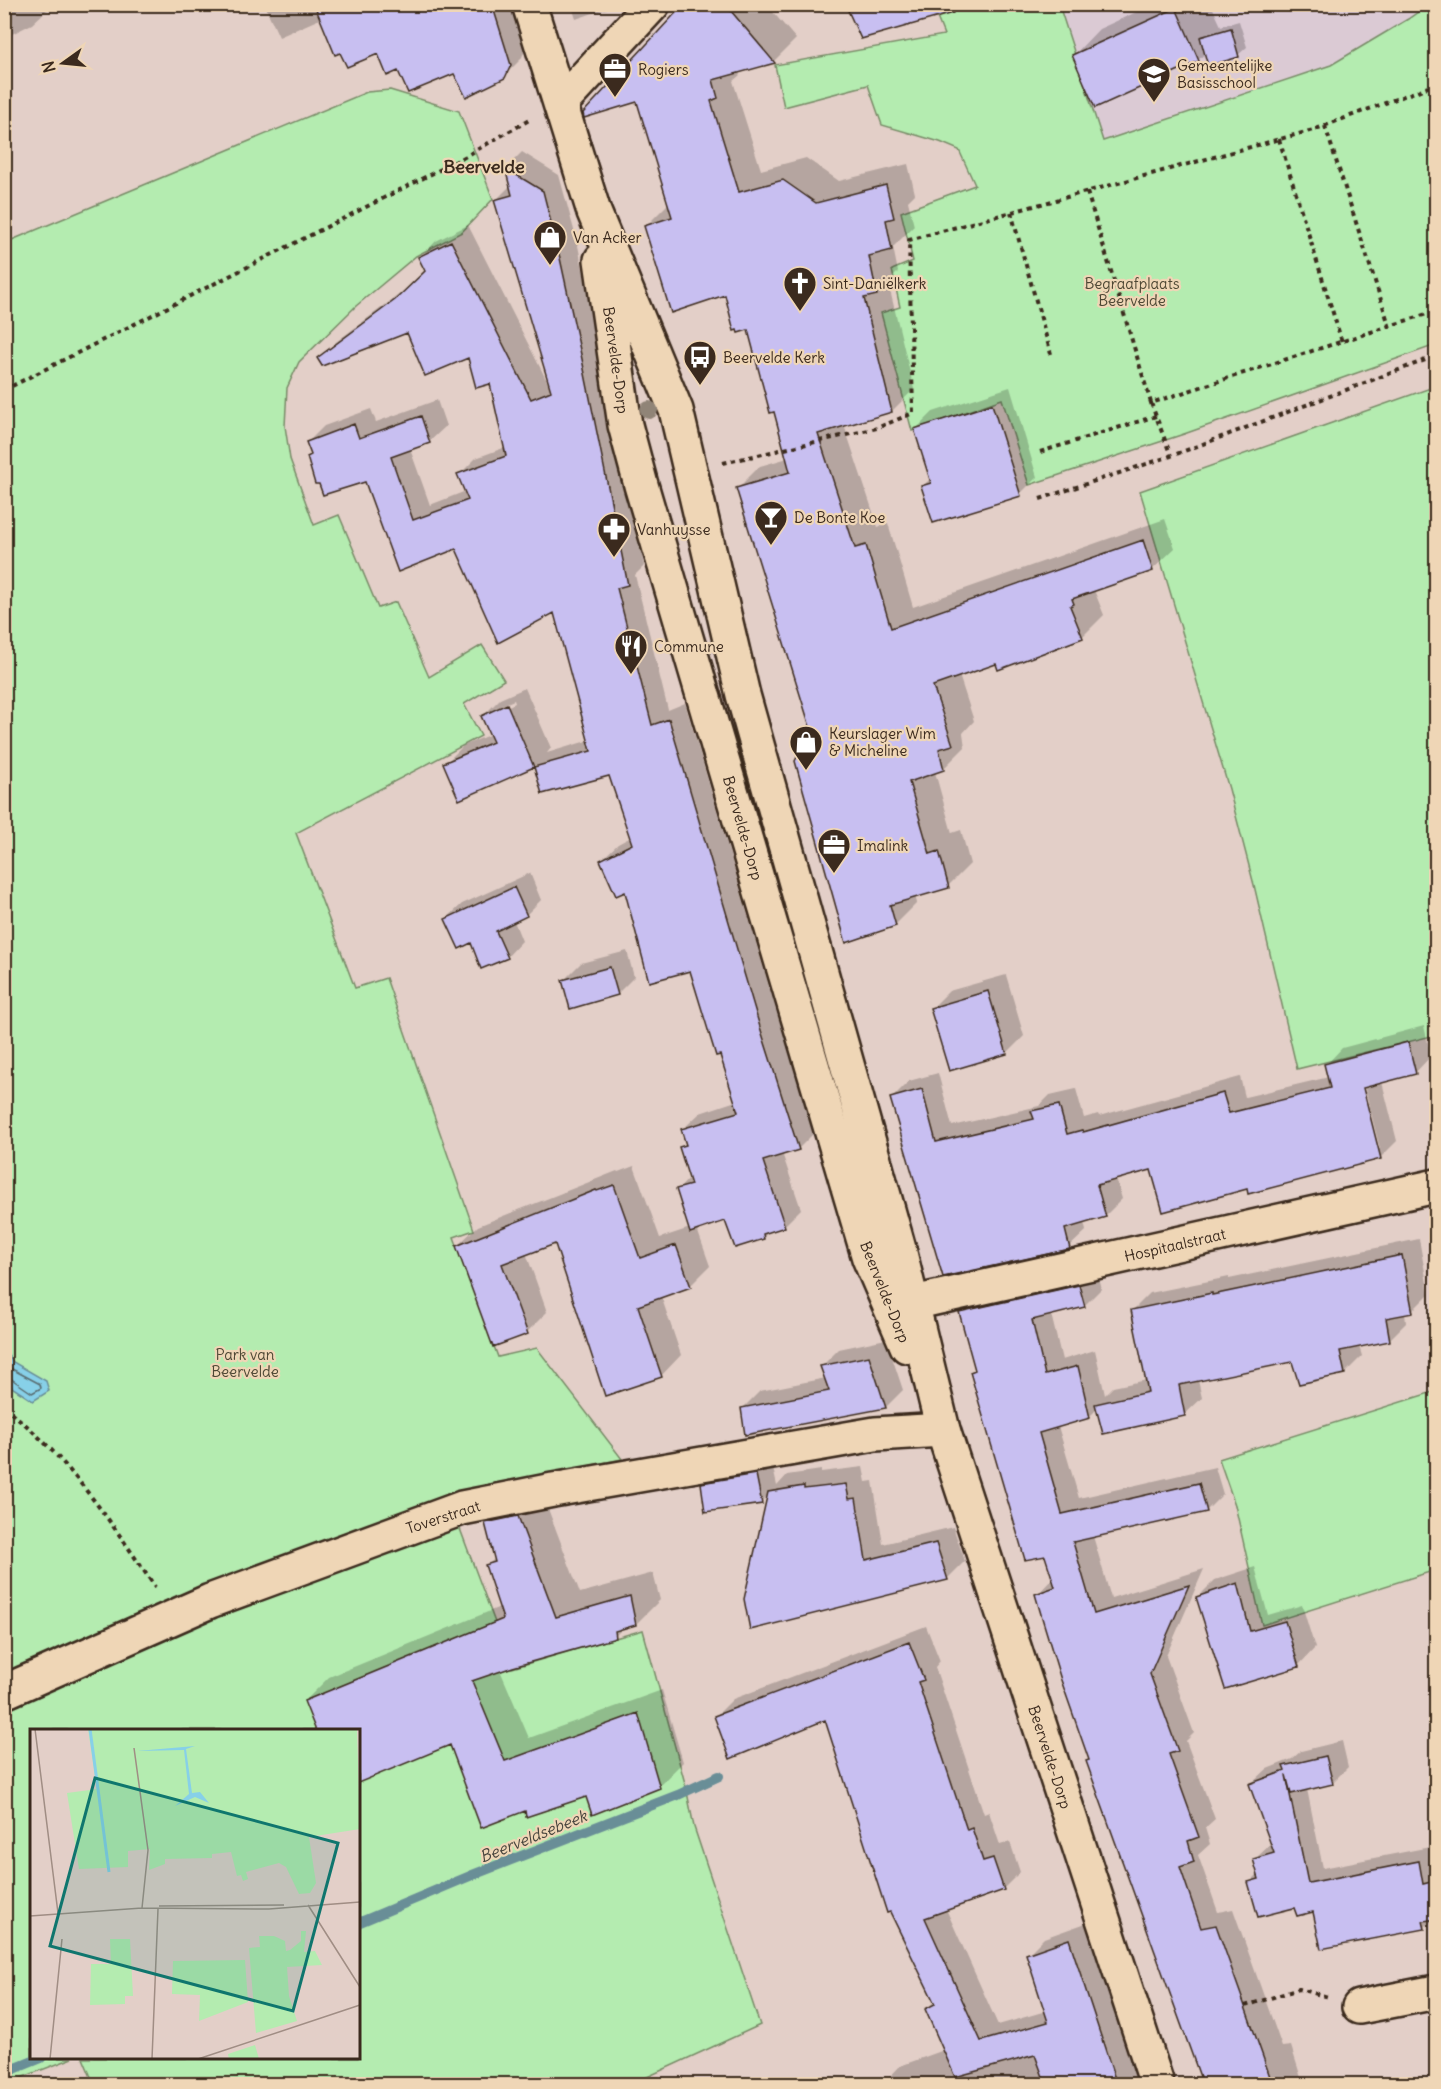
<svg xmlns="http://www.w3.org/2000/svg" width="1441" height="2089" font-family="Delius,sans-serif">
	<style>
		.built { fill: #dbcad4 }
		.green { fill: #b4ecb0; stroke: #788b67; stroke-width: 1.5 }
		.water { fill: #87d0e8; stroke: #698e97; stroke-width: 1.5 }
		.shadow { fill: #0003; fill-rule: evenodd }
		.lines { fill: none; stroke-linecap: round; stroke-linejoin: round }
		.shore { stroke: #596c6f; stroke-width: 1.5 }
		.stream { stroke: #698e97; stroke-width: 10 }
		.building { fill: #c8bff1; stroke: #3b2a1e; stroke-width: 1.5 }
		.street-casing { stroke: #3b2a1e; stroke-width: 38 }
		.secondary-casing { stroke: #3b2a1e; stroke-width: 38 }
		.path { stroke: #3b2a1e; stroke-width: 4; stroke-dasharray: 4.5 4.5; stroke-linecap: butt }
		.street { stroke: #efd6b6; stroke-width: 33 }
		.secondary { stroke: #efd6b6; stroke-width: 33 }
		.tree { fill: #908477 }
		.labels { text-anchor: middle; dominant-baseline: central; stroke-width: 4.5; stroke-linejoin: round; paint-order: stroke }
		.poi-label { font-size: 15px; fill: #3b2a1e; stroke: #efd6b6; text-anchor: start }
		.park-label { font-size: 15px; fill: #4d4734; stroke: #efd6b6 }
		.street-label { font-size: 15px; fill: #3b2a1e; stroke: #efd6b6 }
		.water-label { font-size: 16px; font-style: italic; fill: #46433c; stroke: #efd6b6 }
		.quarter-label { font-size: 18px; font-weight: bold; fill: #3b2a1e; stroke: #efd6b6 }
		.inset-river { fill: none; stroke: #87d0e8; stroke-width: 3 }
		.inset-road { fill: none; stroke: #a08d84; stroke-width: 1.5 }
		.view { fill: #0f766e; fill-opacity: 0.15; stroke: #0f766e; stroke-width: 3 }
		.inset-edge { fill: none; stroke: #3b2a1e; stroke-width: 3 }
	</style>
	<rect width="100%" height="100%" fill="#e3cfc8"/>
	<filter id="ink" filterUnits="userSpaceOnUse"><feTurbulence type="fractalNoise" baseFrequency=".0167" numOctaves="2"/><feDisplacementMap in="SourceGraphic" scale="12" xChannelSelector="R" yChannelSelector="G"/><feConvolveMatrix kernelMatrix="1 2 1 2 8 2 1 2 1" color-interpolation-filters="sRGB"/></filter>
	<g filter="url(#ink)">
		<path class="built" d="M1059 5H1428L1408 19 1331 65 1102 141Z"/>
		<path class="green" d="M932 5H1059L1103 141 1331 65 1408 19 1428 5H1436V345L1184 434 1029 485 1002 399 912 431 881 313 900 307 892 270 913 261 901 212 975 185 959 150 940 142 882 125 868 85 784 107 775 65 944 35Z
			M390 90 459 111 493 199 462 232 416 256 356 306 299 362 287 388 285 426 290 459 314 525 339 515 378 608 396 602 429 677 482 645 504 680 464 704 481 736 296 833 355 988 386 978 474 1230 454 1237 498 1357 537 1348 622 1459 447 1494 512 1668 643 1630 686 1787 694 1827 760 2025 632 2084H94L83 2058H358V1730H32V2058H73L5 2084 4 237 7 242 367 92Z
			M1436 386V1035L1297 1069 1254 885 1229 789 1140 491Z
			M1436 1391V1570L1262 1625 1235 1505 1219 1459Z"/>
		<path class="water" d="M5 1352 13 1362 46 1381 49 1391 33 1401 10 1386 5 1380Z"/>
		<path class="shadow" d="M4 4H46L48 9 32 24 4 38Z
			M264 4H513L526 48 521 59 504 76 398 69 379 52 322 18 279 37Z
			M571 4H619L576 19Z
			M687 4H766L796 39 774 61 739 72 740 75 733 81 761 170 806 158 839 181 908 164 915 194 908 201 914 226 893 247 898 272 888 282 914 389 892 411 844 425 878 527 888 523 913 607 1165 519 1175 548 1152 570 1094 590 1104 615 1082 637 996 662 959 675 974 721 963 733 965 747 943 769 935 772 952 833 961 830 970 864 948 886 915 896 917 903 895 925 804 747 814 737 738 488 760 466 788 458 749 328 726 293 646 226 668 204Z
			M1154 4H1211L1221 26 1239 21 1247 47 1238 55 1206 53 1198 60 1074 55 1099 29Z
			M522 152 559 175 577 241 598 341 644 566 635 575 668 710 685 703 776 1010 815 1132 799 1148 782 1153 801 1209 784 1226 770 1230 763 1238 726 1219 697 1229 710 1266 690 1286 661 1296 681 1355 661 1376 556 1242 526 1253 547 1312 527 1332 457 1246 478 1226 617 1171 618 1172 634 1166 660 1238 690 1228 678 1190 690 1177 681 1148 687 1142 683 1129 700 1113 736 1101 691 969 601 860 618 844 631 837 610 774 543 792 535 765 460 798 445 764 463 746 491 734 483 716 500 699 525 688 551 748 547 753 590 740 555 611 457 547 399 570 366 480 309 457 312 454 308 442 324 426 371 409 376 422 437 400 446 426 429 442 410 449 430 505 466 491 459 475 476 458 506 447 491 382 469 356 408 331 319 359 336 342 413 284 426 271 420 258 436 241 468 225 549 385 550 384 495 201 511 185 506 168ZM514 700 515 703 502 709V705Z
			M1010 387 1037 477 1020 494 923 486 931 478 916 429 933 412Z
			M530 873 541 900 526 915 514 921 522 941 507 957 472 941 446 919 462 904Z
			M627 951 634 977 617 994 564 980 581 963Z
			M1006 975 1024 1036 1007 1053 932 1008 949 991Z
			M1424 1026 1431 1056 1415 1073 1382 1082 1397 1141 1380 1158 1248 1187 1152 1168 1116 1178 1122 1199 1106 1215 1084 1222 1086 1231 1069 1247 944 1275 892 1098 909 1081 938 1073 952 1126 1039 1106 1050 1095 1076 1089 1084 1118 1098 1114 1099 1116 1240 1077 1245 1097 1329 1077 1326 1065 1342 1048ZM1360 1081H1363L1380 1149H1377Z
			M1436 1069V1111L1429 1077Z
			M1419 1239 1429 1294 1412 1311 1405 1313 1406 1323 1389 1340 1359 1346 1362 1356 1345 1373 1293 1360 1198 1380 1202 1398 1184 1415 1097 1409 1090 1416 1058 1426 1079 1498 1215 1467 1223 1494 1206 1511 1093 1536 1111 1598 1204 1569 1166 1656 1194 1733 1186 1741 1215 1819 1205 1828 1210 1844 1198 1855 1218 1912 1233 1909 1282 2047 1291 2046 1303 2084H1204L1088 1761 1090 1759 1037 1595 1053 1578 1046 1554 972 1372 976 1368 961 1312 978 1296 1096 1269 1101 1289 1084 1306 1051 1314 1062 1360 1095 1350 1105 1395 1113 1387 1147 1380 1133 1310 1150 1293 1229 1277V1279Z
			M886 1339 903 1390 886 1407 742 1409 760 1391 826 1378 822 1366 839 1349Z
			M771 1459 777 1486 787 1475 821 1470V1472L863 1467 866 1482 873 1481 883 1544 953 1527 965 1561 947 1579 751 1628 769 1494 761 1502 702 1484 718 1468Z
			M542 1493 580 1593 653 1573 660 1600 636 1624 624 1627 615 1636 500 1670 529 1738 662 1690 683 1762 659 1786 587 1795 526 1809 451 1743 358 1730 305 1701 329 1677 500 1607 487 1566 496 1557 486 1523 510 1499Z
			M1255 1567 1268 1615 1302 1605 1315 1648 1298 1666 1198 1597 1215 1580Z
			M926 1626 940 1661 935 1667 984 1814 989 1812 1000 1845 1010 1842 1020 1872 1003 1889 946 1909 998 2025 1046 2011 1027 1955 1044 1938 1086 1923 1138 2079 1133 2084H883L900 2066 944 2050 926 2009 935 2001 826 1718 716 1716 733 1699Z
			M1342 1741 1348 1767 1332 1783 1307 1789 1323 1868 1435 1846 1436 1859V1917L1424 1928 1295 1906 1250 1882 1259 1873 1255 1859 1272 1843 1251 1784 1267 1769 1292 1759 1301 1751Z"/>
		<g class="lines">
			<path class="shore" d="M4 1362 10 1368 40 1384 41 1388 32 1393 10 1378 4 1377"/>
			<path class="stream" d="M358 1923 470 1876 678 1795 719 1776
				M4 2073 41 2058"/>
		</g>
		<path class="building" d="M314 4H492L511 65 505 78 466 97 454 74 408 93 398 71 387 76 378 54 347 67 340 53 335 55Z
			M684 4H725L775 63 713 80 718 98 711 101 739 192 783 180 816 203 886 185 894 218 886 220 892 250 869 256 877 295 864 298 892 412 818 434 855 548 866 545 891 628 1143 540 1153 571 1072 599 1074 604 1070 606 1083 638 998 670 996 664 933 686 953 745 939 749 944 770 909 782 930 854 939 851 949 888 890 905 896 926 846 943 795 761 803 746 815 743 736 488 790 472 774 412 770 413 748 330 738 333 737 330 734 331 725 295 671 313 644 226 672 217 637 102 584 118 583 113Z
			M845 4H952L953 13 861 39Z
			M1176 8 1199 61 1095 108 1072 55Z
			M1231 28 1239 57 1208 66 1200 37Z
			M505 168 543 191 560 258 582 359 628 585 617 588 652 725 669 719 760 1027 799 1150 763 1161 785 1227 763 1234 764 1239 735 1248 725 1221 690 1233 676 1189 691 1185 679 1147 686 1145 681 1129 738 1112 720 1055 716 1056 690 971 649 982 625 892 616 896 600 860 632 844 609 776 542 794 534 767 591 751 554 613 498 643 456 549 398 572 365 482 323 495 319 484H315L307 457 311 455 306 442 354 424 359 438 421 416 430 443 391 457 413 520 468 500 457 474 506 456 490 384 476 388 468 358 425 376 407 333 322 366 317 358 395 300 425 271 418 257 451 241 531 399 551 391 494 200 512 195Z
			M992 404 1021 496 933 523 921 486 931 483 914 429Z
			M507 704 534 767 459 800 443 763 493 742 481 716Z
			M514 887 527 916 496 931 508 958 481 969 471 943 459 949 445 919Z
			M610 967 618 995 570 1009 562 980Z
			M988 991 1007 1054 949 1071 930 1008Z
			M1408 1042 1416 1074 1363 1088 1381 1159 1248 1194 1247 1189 1163 1212 1151 1170 1097 1185 1106 1217 1065 1229 1070 1249 943 1277 890 1098 922 1089 936 1142 1034 1119 1031 1111 1059 1105 1067 1134 1082 1130 1083 1132 1223 1093 1229 1113 1330 1088 1324 1064Z
			M614 1185 640 1258 676 1245 691 1287 638 1306 662 1377 605 1396 555 1244 502 1264 528 1334 493 1347 456 1246 596 1190 597 1191Z
			M1402 1255 1413 1313 1386 1318 1390 1341 1340 1351 1345 1374 1299 1384 1292 1362 1179 1385 1185 1416 1103 1434 1095 1404 1148 1392 1131 1310 1212 1293V1295Z
			M1079 1285 1085 1307 1032 1320 1045 1375 1078 1366 1090 1418 1039 1433 1062 1514 1199 1483 1207 1512 1073 1542 1094 1614 1189 1585 1150 1674 1178 1751 1169 1754 1199 1837 1188 1841 1194 1862 1180 1867 1201 1928 1216 1925 1273 2085H1203L1086 1761 1089 1760 1061 1680 1043 1621 1035 1594 1055 1587 1045 1556 1025 1560 970 1372 975 1370 959 1312Z
			M869 1356 886 1408 745 1435 741 1408 829 1391 820 1366Z
			M756 1474 762 1504 705 1512 701 1483Z
			M846 1484 849 1499 856 1498 866 1560 936 1543 948 1580 750 1630 744 1599 768 1492 804 1486V1489Z
			M518 1516 556 1617 630 1596 636 1625 615 1631 616 1638 513 1667 472 1681 505 1761 638 1713 660 1788 592 1815 586 1797 526 1817 525 1811 481 1828 450 1745 358 1783V1731H316L304 1701 503 1619 485 1565 495 1562 485 1523Z
			M1238 1583 1250 1631 1285 1621 1299 1667 1225 1689 1196 1597Z
			M909 1642 924 1680 918 1682 967 1830 972 1828 983 1861 993 1858 1004 1890 925 1918 981 2041 1048 2022 1026 1954 1069 1939 1117 2085H1046L1035 2055 955 2077 925 2009 935 2004 890 1912 887 1913 825 1720 730 1759 714 1716Z
			M1326 1756 1333 1784 1291 1794 1286 1775 1308 1883 1419 1861 1423 1884 1435 1881 1437 1900V1919L1423 1921 1425 1929 1321 1949 1313 1912 1297 1916 1294 1908 1258 1917 1248 1882 1259 1879 1253 1859 1274 1853 1249 1784 1285 1771 1283 1766Z"/>
		<g class="lines">
			<defs>
				<path id="street" d="M561 103 653 4
					M913 1303 1436 1186
					M4 1692 210 1601 462 1508 553 1490 875 1434 943 1430
					M1359 2007 1436 1992"/>
				<path id="secondary" d="M529 4 594 212 676 410 743 695 899 1249 943 1430 1157 2084
					M601 260 625 425 641 485 869 1258 907 1346"/>
			</defs>
			<use href="#street" class="street-casing"/>
			<use href="#secondary" class="secondary-casing"/>
			<path class="path" d="M1325 126 1390 328
				M1279 139 1342 342
				M1087 192 1151 403 1436 311
				M1011 212 1051 354
				M4 390 459 160 529 120
				M1151 403 1171 456
				M1040 452 1156 416
				M723 463 877 428 913 413 909 240 1313 130 1436 84
				M1040 499 1171 456 1436 356
				M4 1407C64 1452 114 1526 155 1587
				M1245 2006 1299 1989 1328 1997"/>
			<use href="#street" class="street"/>
			<use href="#secondary" class="secondary"/>
		</g>
		<circle class="tree" cx="649" cy="410" r="9"/>
	</g>
	<defs>
		<symbol id="office-pin" viewBox="-11 -11 22 30"><path d="M0 17L-7.5 6A9.5 9.5 0 1 1 7.5 6Z" fill="#3b2a1e" stroke="#efd6b6"/><path d="M-6-3h4V-5.5h4V-3h4V5H-6ZM-1-4.5V-3h2v-1.5ZM-6 0V1H6V0Z" fill="#fff"/></symbol>
		<symbol id="school-pin" viewBox="-11 -11 22 30"><path d="M0 17L-7.5 6A9.5 9.5 0 1 1 7.5 6Z" fill="#3b2a1e" stroke="#efd6b6"/><path d="M0-5L7-2L0 1L-7-2ZM-4 1L0 2.5L4 1V4Q0 6-4 4Z" fill="#fff"/></symbol>
		<symbol id="shop-pin" viewBox="-11 -11 22 30"><path d="M0 17L-7.5 6A9.5 9.5 0 1 1 7.5 6Z" fill="#3b2a1e" stroke="#efd6b6"/><path d="M-5-2.5h2.3a2.7 3.5 0 0 1 5.4 0H5L5.5 6h-11ZM-1.5-2.5h3a1.5 2.3 0 0 0-3 0Z" fill="#fff"/></symbol>
		<symbol id="church-pin" viewBox="-11 -11 22 30"><path d="M0 17L-7.5 6A9.5 9.5 0 1 1 7.5 6Z" fill="#3b2a1e" stroke="#efd6b6"/><path d="M-1.2-6h2.4v3.5h3.3v2.4h-3.3V6h-2.4V-.1h-3.3v-2.4h3.3Z" fill="#fff"/></symbol>
		<symbol id="bus-pin" viewBox="-11 -11 22 30"><path d="M0 17L-7.5 6A9.5 9.5 0 1 1 7.5 6Z" fill="#3b2a1e" stroke="#efd6b6"/><path d="M-5-6H5V4H4V6H2V4H-2V6H-4V4H-5ZM-3.5-4V0h7V-4ZM-3.5 1.2v1.5H-2V1.2ZM2 1.2v1.5H3.5V1.2Z" fill="#fff"/></symbol>
		<symbol id="bar-pin" viewBox="-11 -11 22 30"><path d="M0 17L-7.5 6A9.5 9.5 0 1 1 7.5 6Z" fill="#3b2a1e" stroke="#efd6b6"/><path d="M-6-5H6L.8 .8V4.5H3.5V6h-7V4.5H-.8V.8Z" fill="#fff"/></symbol>
		<symbol id="pharmacy-pin" viewBox="-11 -11 22 30"><path d="M0 17L-7.5 6A9.5 9.5 0 1 1 7.5 6Z" fill="#3b2a1e" stroke="#efd6b6"/><path d="M-2-6h4v4h4v4h-4v4h-4v-4h-4v-4h4Z" fill="#fff"/></symbol>
		<symbol id="restaurant-pin" viewBox="-11 -11 22 30"><path d="M0 17L-7.5 6A9.5 9.5 0 1 1 7.5 6Z" fill="#3b2a1e" stroke="#efd6b6"/><path d="M-5-6h1v4h1v-4h1v4h1v-4h1v5L-1.5 .5V6h-2V.5L-5-1ZM5-6V6H3V1.5H1.5Q1.5-4 5-6Z" fill="#fff"/></symbol>
	</defs>
	<g fill-rule="evenodd">
		<use href="#office-pin" x="596" y="50" width="38" height="52"/>
		<use href="#school-pin" x="1135" y="55" width="38" height="52"/>
		<use href="#shop-pin" x="531" y="218" width="38" height="52"/>
		<use href="#church-pin" x="781" y="264" width="38" height="52"/>
		<use href="#bus-pin" x="681" y="338" width="38" height="52"/>
		<use href="#bar-pin" x="752" y="498" width="38" height="52"/>
		<use href="#pharmacy-pin" x="595" y="510" width="38" height="52"/>
		<use href="#restaurant-pin" x="612" y="627" width="38" height="52"/>
		<use href="#shop-pin" x="787" y="723" width="38" height="52"/>
		<use href="#office-pin" x="815" y="826" width="38" height="52"/>
	</g>
	<g class="labels">
		<g class="poi-label">
			<text x="1177" y="65">Gemeentelijke<tspan x="1177" dy="17">Basisschool</tspan></text>
			<text x="638" y="69">Rogiers</text>
			<text x="573" y="237">Van Acker</text>
			<text x="823" y="283">Sint-Daniëlkerk</text>
			<text x="723" y="357">Beervelde Kerk</text>
			<text x="794" y="517">De Bonte Koe</text>
			<text x="637" y="529">Vanhuysse</text>
			<text x="654" y="646">Commune</text>
			<text x="829" y="733">Keurslager Wim<tspan x="829" dy="17">&amp; Micheline</tspan></text>
			<text x="857" y="845">Imalink</text>
		</g>
		<g class="park-label">
			<text x="1132" y="283">Begraafplaats<tspan x="1132" dy="17">Beervelde</tspan></text>
			<text x="245" y="1354">Park van<tspan x="245" dy="17">Beervelde</tspan></text>
		</g>
		<g class="street-label">
			<text transform="translate(616 360) rotate(82)">Beervelde-Dorp</text>
			<text transform="translate(743 828) rotate(74)">Beervelde-Dorp</text>
			<text transform="translate(1175 1245) rotate(-13)">Hospitaalstraat</text>
			<text transform="translate(885 1292) rotate(68)">Beervelde-Dorp</text>
			<text transform="translate(443 1517) rotate(-18)">Toverstraat</text>
			<text transform="translate(1050 1757) rotate(72)">Beervelde-Dorp</text>
		</g>
		<g class="water-label">
			<text transform="translate(533 1836) rotate(-22)">Beerveldsebeek</text>
		</g>
		<g class="quarter-label">
			<text x="484" y="166">Beervelde</text>
		</g>
	</g>
	<g transform="translate(30 1729)">
		<rect width="330" height="330" fill="#e3cfc8"/>
		<path d="M58 0H327L330 100 279 108 286 154 280 164 269 165 256 138 249 134 216 143 218 150 213 152 211 146 207 147 201 123 182 125V129L135 130V135L119 141 120 120 98 122V138L49 140 37 64 67 60ZM271 202H276L274 223 285 222 292 236 257 238 259 267 267 292 226 304 219 219 230 218 229 207H244L255 212 256 222 260 221 271 212ZM80 210H100L103 267H95V275L60 276 61 235H81ZM215 231 218 273 169 292 170 266 142 265 143 232ZM225 316 229 330H199L198 325Z" fill="#b4ecb0"/>
		<path d="M165 17 156 20 162 64 170 63 179 74 165 68 145 77 159 65 154 21 107 22Z" fill="#87d0e8"/>
		<path class="inset-river" d="M60 0 79 143"/>
		<path class="inset-road" d="M5 0 28 184M104 19 118 121 112 179M278 176 330 258M129 177 254 176M0 187 112 179 239 180 330 173M20 330 32 210M122 330 128 180M168 330 330 276"/>
		<path class="view" d="M65 49 308 114 263 282 20 217Z"/>
		<rect width="330" height="330" class="inset-edge"/>
	</g>
	<rect width="1441" height="2089" fill="none" stroke="#efd6b6" stroke-width="24"/>
	<rect x="12" y="12" width="1417" height="2065" fill="none" stroke="#3b2a1e" stroke-width="2" filter="url(#ink)"/>
	<g transform="translate(63 63) rotate(255)" stroke="#efd6b6" stroke-width="4.5" paint-order="stroke">
	<path d="M0-4.5L10 22L0 15L-10 22Z" fill="#3b2a1e"/>
	<text y="-9" font-size="16" font-weight="bold" text-anchor="middle" fill="#3b2a1e">N</text>
	</g>
</svg>
